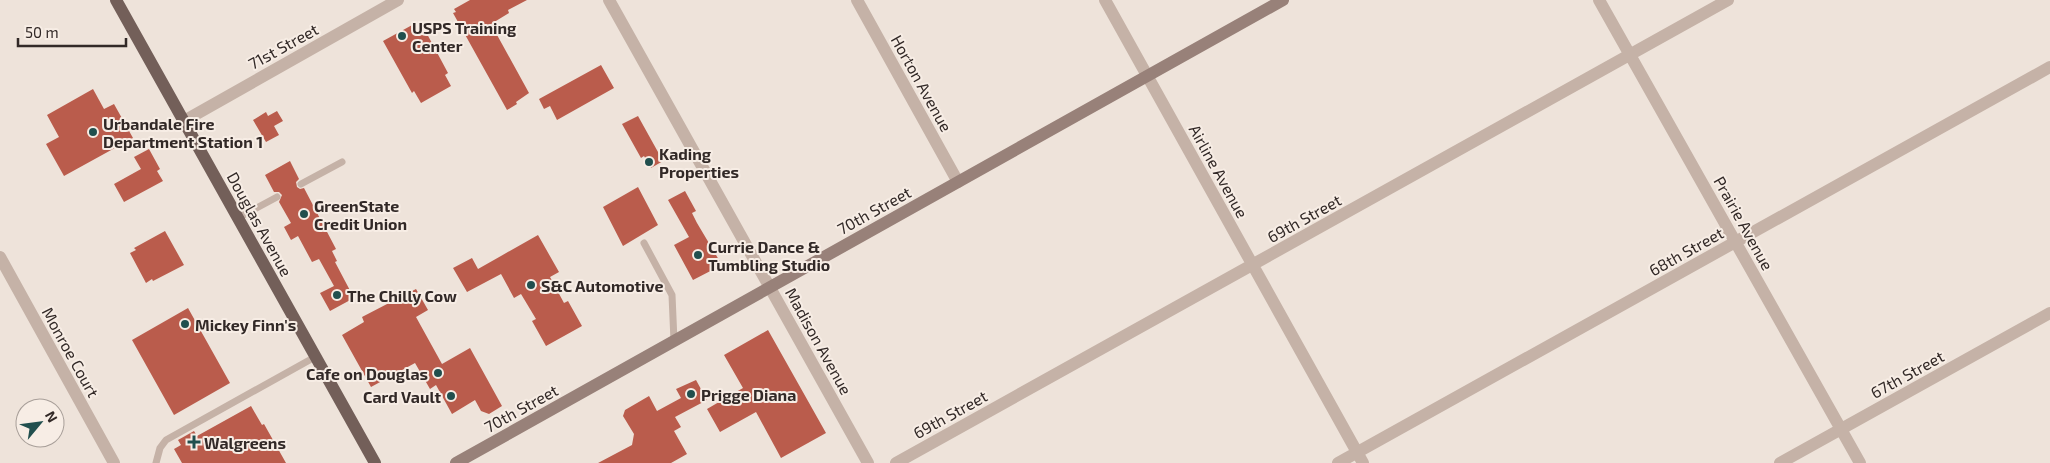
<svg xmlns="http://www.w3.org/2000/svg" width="2050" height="463" font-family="'Exo 2',sans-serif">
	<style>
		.building { fill: #ba5c4c }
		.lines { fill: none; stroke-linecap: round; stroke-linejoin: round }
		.service { stroke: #c5b2a7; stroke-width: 7 }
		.minor { stroke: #c5b2a7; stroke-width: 12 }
		.secondary { stroke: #988179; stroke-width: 12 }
		.primary { stroke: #735f59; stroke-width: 12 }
		.poi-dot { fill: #214f4e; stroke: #f7ede5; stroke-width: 2 }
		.labels { text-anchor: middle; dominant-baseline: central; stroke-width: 4; stroke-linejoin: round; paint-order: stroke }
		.poi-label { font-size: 16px; font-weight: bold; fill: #322927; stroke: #f7ede5; text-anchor: start }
		.street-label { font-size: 16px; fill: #322927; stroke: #f7ede5 }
	</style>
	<rect width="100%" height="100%" fill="#eee3da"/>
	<path class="building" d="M470 0H527L508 10 509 13 491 24 529 93 516 102 517 104 507 110 453 13 456 12 454 9Z
		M414 24 420 35 426 32 448 73 445 75 451 86 421 103 414 91 412 93 383 41Z
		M601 65 614 88 557 120 550 106 544 109 539 99Z
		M93 89 104 109 114 104 133 138 64 176 46 144 59 137 47 115Z
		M277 111 283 121 274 126 279 135 266 142 253 120 266 112 268 116Z
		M638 116 663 161 651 168 644 156 641 158 622 124Z
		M149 149 160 169 157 171 163 181 124 202 114 184 141 169 134 157Z
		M290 161 299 179 296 182 297 187 300 189 304 188 336 249 332 251 337 261 335 262 354 298 330 311 320 293 334 286 319 259 312 262 298 236 291 240 284 227 291 223 279 202 282 195 279 192H274L265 175Z
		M638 187 658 225 623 246 603 207Z
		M685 191 696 211 692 213 697 223 722 265 693 280 674 245 689 237 668 200Z
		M165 231 184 265 153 281 152 279 146 283 130 253 136 250 134 248Z
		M538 235 559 272 550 277 564 303 568 301 582 326 546 346 532 321 536 319 521 294 514 298 501 274 467 292 453 268 472 258 478 269Z
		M416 289 428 310 416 317 442 364 470 348 502 406 489 414 481 411 475 400 452 414 436 385 430 389 415 363 371 387 342 335 364 322 362 317Z
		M188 308 230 383 174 415 132 340Z
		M768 330 826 433 781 458 756 412 720 432 707 409 743 388 724 355Z
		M696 380 707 400 675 417 681 427 674 431 687 454 671 463H598L632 445 634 434 623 416 625 410 649 396 657 411 681 398 676 389Z
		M251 406 262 425 264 424 286 463H182L174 449 181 445 178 440 194 431 197 436Z"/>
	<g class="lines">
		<path class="service" d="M301 184 342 162
			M238 218 277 197
			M644 243 672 295 674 341
			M156 463 160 448 166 440 315 357"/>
		<path class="minor" d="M609 0 868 463
			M857 0 958 182
			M1105 0 1363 463
			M1599 0 1860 463
			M184 121 398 0
			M0 257 114 463
			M896 463 1728 0
			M1338 463 2050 67
			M1780 463 2050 313"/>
		<path class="secondary" d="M456 463 1283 0"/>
		<path class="primary" d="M116 0 375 463"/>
	</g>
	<g class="poi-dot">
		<circle cx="402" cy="36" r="5"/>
		<circle cx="93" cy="132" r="5"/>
		<circle cx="649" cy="162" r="5"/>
		<circle cx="304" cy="214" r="5"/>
		<circle cx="698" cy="255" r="5"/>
		<circle cx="531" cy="285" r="5"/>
		<circle cx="337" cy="295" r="5"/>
		<circle cx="185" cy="324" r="5"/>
		<circle cx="438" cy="373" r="5"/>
		<circle cx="691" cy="394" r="5"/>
		<circle cx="451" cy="396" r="5"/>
		<path d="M191.5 434.5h5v5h5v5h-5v5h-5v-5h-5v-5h5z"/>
	</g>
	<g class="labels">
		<g class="poi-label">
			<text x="412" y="27">USPS Training<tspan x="412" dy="18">Center</tspan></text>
			<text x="103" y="123">Urbandale Fire<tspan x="103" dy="18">Department Station 1</tspan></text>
			<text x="659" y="153">Kading<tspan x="659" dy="18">Properties</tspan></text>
			<text x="314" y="205">GreenState<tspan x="314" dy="18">Credit Union</tspan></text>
			<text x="708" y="246">Currie Dance &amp;<tspan x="708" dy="18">Tumbling Studio</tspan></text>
			<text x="541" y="285">S&amp;C Automotive</text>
			<text x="347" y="295">The Chilly Cow</text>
			<text x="195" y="324">Mickey Finn's</text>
			<text x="428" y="373" text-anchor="end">Cafe on Douglas</text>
			<text x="701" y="394">Prigge Diana</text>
			<text x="441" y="396" text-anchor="end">Card Vault</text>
			<text x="204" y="442">Walgreens</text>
		</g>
		<g class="street-label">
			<text transform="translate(283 46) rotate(-29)">71st Street</text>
			<text transform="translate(922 83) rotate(61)">Horton Avenue</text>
			<text transform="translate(1219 171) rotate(61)">Airline Avenue</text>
			<text transform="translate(874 210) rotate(-29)">70th Street</text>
			<text transform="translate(1304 218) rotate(-29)">69th Street</text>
			<text transform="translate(1744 223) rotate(61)">Prairie Avenue</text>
			<text transform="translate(260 224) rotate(61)">Douglas Avenue</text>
			<text transform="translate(1686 251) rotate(-29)">68th Street</text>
			<text transform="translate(819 341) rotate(61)">Madison Avenue</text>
			<text transform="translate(71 352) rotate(61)">Monroe Court</text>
			<text transform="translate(1907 374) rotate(-29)">67th Street</text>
			<text transform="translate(521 408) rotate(-29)">70th Street</text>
			<text transform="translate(950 414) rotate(-29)">69th Street</text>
		</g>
	</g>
	<g transform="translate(40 423) rotate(61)"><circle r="24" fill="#f7ede5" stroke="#a89f99"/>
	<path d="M0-4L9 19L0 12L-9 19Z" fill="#214f4e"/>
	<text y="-8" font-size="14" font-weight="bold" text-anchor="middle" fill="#322927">N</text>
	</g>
	<path d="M18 38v8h108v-8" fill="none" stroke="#322927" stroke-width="2.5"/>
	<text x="25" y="38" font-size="15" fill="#322927" stroke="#f7ede5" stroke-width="4" paint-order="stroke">50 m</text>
</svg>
